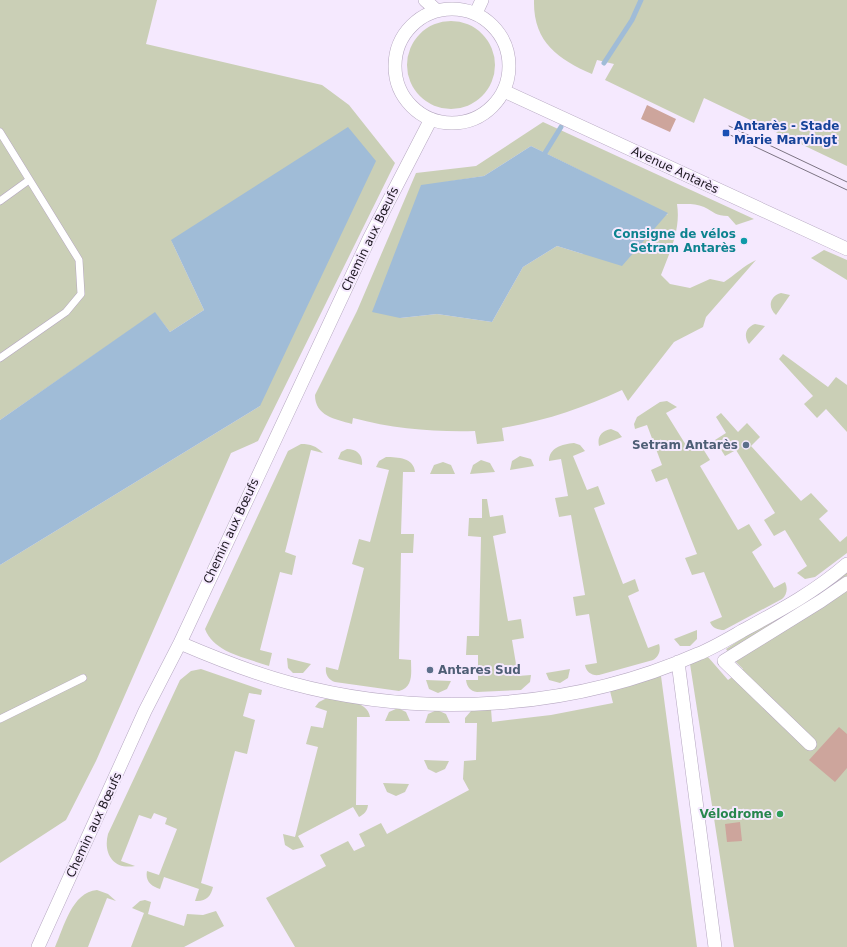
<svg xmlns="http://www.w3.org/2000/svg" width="847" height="947" font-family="'DejaVu Sans',sans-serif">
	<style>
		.green { fill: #cacfb6; fill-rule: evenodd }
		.water { fill: #a0bcd7 }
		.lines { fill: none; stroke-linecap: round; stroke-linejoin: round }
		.stream { stroke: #a0bcd7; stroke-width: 5 }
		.building { fill: #cda59c }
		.lane-casing { stroke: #b5a7c0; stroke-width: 8 }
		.street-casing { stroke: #b5a7c0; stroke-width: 14 }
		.lane { stroke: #fff; stroke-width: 7 }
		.street { stroke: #fff; stroke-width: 13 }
		.tram { stroke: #7c7482; stroke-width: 1 }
		.transit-dot { fill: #1a4fb4; stroke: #f5e9fe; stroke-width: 1.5 }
		.culture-dot { fill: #0f9aa8; stroke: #f5e9fe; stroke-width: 1.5 }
		.service-dot { fill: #5c6f8a; stroke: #f5e9fe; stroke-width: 1.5 }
		.leisure-dot { fill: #2e9e5b; stroke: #f5e9fe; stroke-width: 1.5 }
		.labels { text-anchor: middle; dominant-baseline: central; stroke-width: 4; stroke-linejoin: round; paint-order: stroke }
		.transit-label { font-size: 12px; font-weight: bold; fill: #164399; stroke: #f5e9fe; text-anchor: start }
		.street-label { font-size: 12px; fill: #1d1821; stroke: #f5e9fe }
		.culture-label { font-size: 12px; font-weight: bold; fill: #0d838f; stroke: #f5e9fe; text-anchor: end }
		.service-label { font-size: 12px; font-weight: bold; fill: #4e5e75; stroke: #f5e9fe; text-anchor: end }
		.leisure-label { font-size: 12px; font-weight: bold; fill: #27864d; stroke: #f5e9fe; text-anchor: end }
	</style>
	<rect width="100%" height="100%" fill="#f5e9fe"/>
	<path class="green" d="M0 0H157L146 44 322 85 349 105 395 163 258 441 231 453 96 761 66 820 0 863V565L260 406 171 240 204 310 170 332 155 313 0 420Z
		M534 0H847V166L704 98 694 123 605 80 614 64 597 60 592 74C558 59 533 42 534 0Z
		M407 65a44 44 0 1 1 88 0a44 44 0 1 1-88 0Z
		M543 122 754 219 736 225 728 216C716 216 714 212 704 207 695 203 686 204 677 204 681 230 670 251 661 275L670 284 690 288 710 279 724 282C735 275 743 266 756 260L706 317 703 327 674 342 628 401 622 390C583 408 545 421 502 428L504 441 477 444 475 431C434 432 394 429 353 418L352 424C335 419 315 416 315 395L357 311 416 173 476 166ZM531 146 668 214 583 254 557 246 523 267 492 322 437 314 400 318 421 186 484 176Z
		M824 250 847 260V280L811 258Z
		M781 293 790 295 776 315C767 307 770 296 781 293Z
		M755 324 765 326 749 344C743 336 746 327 755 324Z
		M783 354 828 387 836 377 847 385V432L826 409 817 418 804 404 813 396 779 359Z
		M667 401 677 407 666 413 689 450 700 444 710 460 700 466 738 530 749 524 762 545 752 552 774 588 785 582C788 588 787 595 782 599L724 630C718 630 712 628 710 622L722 617 704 572 692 575 685 558 697 554 667 478 656 482 651 470 662 465 647 425 635 429 634 424 637 417 660 402Z
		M721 413 738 432 747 423 760 437 751 446 801 501 811 493 828 511 819 519 840 542 847 536V553L815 577 805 579 797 573 807 566 785 530 774 536 764 520 775 513 736 450 725 456 715 440 726 433 716 417Z
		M611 429 618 432 622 437 599 446C597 437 601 431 611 429Z
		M574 443 580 445 585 451 573 456 587 490 598 486 605 504 594 508 623 584 635 579 639 591 628 596 648 648 659 644C661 650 659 657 653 660L599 675C592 676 586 672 585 665L597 663 589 614 576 616 573 597 585 595 571 515 559 517 555 498 568 496 561 459 549 461C549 448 562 444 574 443Z
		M301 444C311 444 316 446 323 453L311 450 285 552 296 556 292 575 280 572 260 650 272 653 269 666C247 658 214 653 205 629L288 451Z
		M347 449C357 449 363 455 362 465L338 459 341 452Z
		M520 456 531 459 534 466 510 470 512 461Z
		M386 457C398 457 414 458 415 472H403L401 534H414L413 553H401L399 659 411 660C411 672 414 687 399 691L335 682C328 680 325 674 326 667L338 670 364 568 352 564 359 539 370 542 389 470 376 467 379 461Z
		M481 460 490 463 495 472 470 474 473 465Z
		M443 462 451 465 455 474H430L434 465Z
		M482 499H487L490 517 503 515 506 533 493 536 508 621 521 619 524 638 512 640 518 676 531 675 530 682 521 690 477 692C470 691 467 687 466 680H478V655H466L467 636H479L481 537 468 536 469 518H482Z
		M847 569V947H734L690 664 708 657 728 680 743 669 734 660 726 649Z
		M697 630V639L690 646H680L674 639Z
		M287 658 311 664 303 673H293L288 668Z
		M201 669 262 690 261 695 249 693 243 716 255 720 247 754 235 751 201 883 213 887C211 896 206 902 195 901L199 889 164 877 160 889C151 886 145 881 147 871L159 875 177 829 165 824 167 818 154 813 151 819 139 815 121 861 135 866C113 870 103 853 108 834L180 680 191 671Z
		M570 669 568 678 560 683 549 680 546 673Z
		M661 676 697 947H295L266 898 326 866 320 855 348 841 354 851 365 846 359 834 381 823 387 834 469 790 463 779 464 761 476 760 477 723H465V718L471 711 491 709 492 722 551 715 613 703 610 691Z
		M426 680 451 681 447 689 438 693 429 689Z
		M325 699C339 699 368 700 370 717H357L356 805H368C367 812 364 814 359 817L353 807 298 836 304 847 293 850 285 845 283 834 295 837 318 747 306 744 311 726 323 728 327 711 315 707 319 702Z
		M398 708 406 712 410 721H385L389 712Z
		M437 710 446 714 450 723H425L428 714Z
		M424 760 449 761 445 769 436 773 428 769Z
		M383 783 409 784 405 792 396 796 387 792Z
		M97 890 108 894 116 901 107 898 88 947H55C64 927 72 892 97 890Z
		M145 900 151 902 148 914 184 926 187 914 203 915 216 911 224 926 184 947H131L144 913 132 908 140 901Z"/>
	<path class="water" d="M348 127 376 161 260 406 0 565V420L155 312 170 332 204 310 171 240Z
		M531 146 668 213 622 266 557 246 523 267 492 322 437 314 400 318 372 312 421 185 484 176Z"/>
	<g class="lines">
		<path class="stream" d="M604 63 632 20 641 0
			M545 153 561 127"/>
	</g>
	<path class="building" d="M647 105 676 119 670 132 641 119Z
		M839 727 847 734V768L835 782 809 760Z
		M740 822 742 841 727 842 725 824Z"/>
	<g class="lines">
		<defs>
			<path id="lane" d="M0 132 79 260 81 294 66 312 0 358
				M0 201 29 180
				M0 719 83 678"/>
			<path id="street" d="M425 0 436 10
				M395 66a57 57 0 1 1 114 0a57 57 0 1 1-114 0Z
				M476 13 482 0
				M504 91 847 249
				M180 643C215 658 252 673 290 683 422 719 572 710 698 654 713 648 728 639 742 631 779 611 815 592 847 564
				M678 662 715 947
				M810 744 724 661 821 601 847 583
				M38 947 145 711 180 643 369 239 431 119"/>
		</defs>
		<use href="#lane" class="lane-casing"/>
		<use href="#street" class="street-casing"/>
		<use href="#lane" class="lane"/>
		<use href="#street" class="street"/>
		<path class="tram" d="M729 126 847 182
			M726 133 847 190"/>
	</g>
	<rect class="transit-dot" x="722" y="129" width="8" height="8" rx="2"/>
	<circle class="culture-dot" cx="744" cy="241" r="4"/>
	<g class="service-dot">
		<circle cx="746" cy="445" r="4"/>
		<circle cx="430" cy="670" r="4"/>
	</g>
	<circle class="leisure-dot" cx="780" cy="814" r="4"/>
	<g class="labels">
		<g class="transit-label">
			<text x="734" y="126">Antarès - Stade<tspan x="734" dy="14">Marie Marvingt</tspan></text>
		</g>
		<g class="street-label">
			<text transform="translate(675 170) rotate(25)">Avenue Antarès</text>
			<text transform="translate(370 239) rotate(-64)">Chemin aux Bœufs</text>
			<text transform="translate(231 531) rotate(-65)">Chemin aux Bœufs</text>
			<text transform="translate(94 825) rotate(-65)">Chemin aux Bœufs</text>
		</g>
		<g class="culture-label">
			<text x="736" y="234">Consigne de vélos<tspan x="736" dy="14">Setram Antarès</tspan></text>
		</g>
		<g class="service-label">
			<text x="738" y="445">Setram Antarès</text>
			<text x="438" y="670" text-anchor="start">Antares Sud</text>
		</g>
		<g class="leisure-label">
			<text x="772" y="814">Vélodrome</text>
		</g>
	</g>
</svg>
